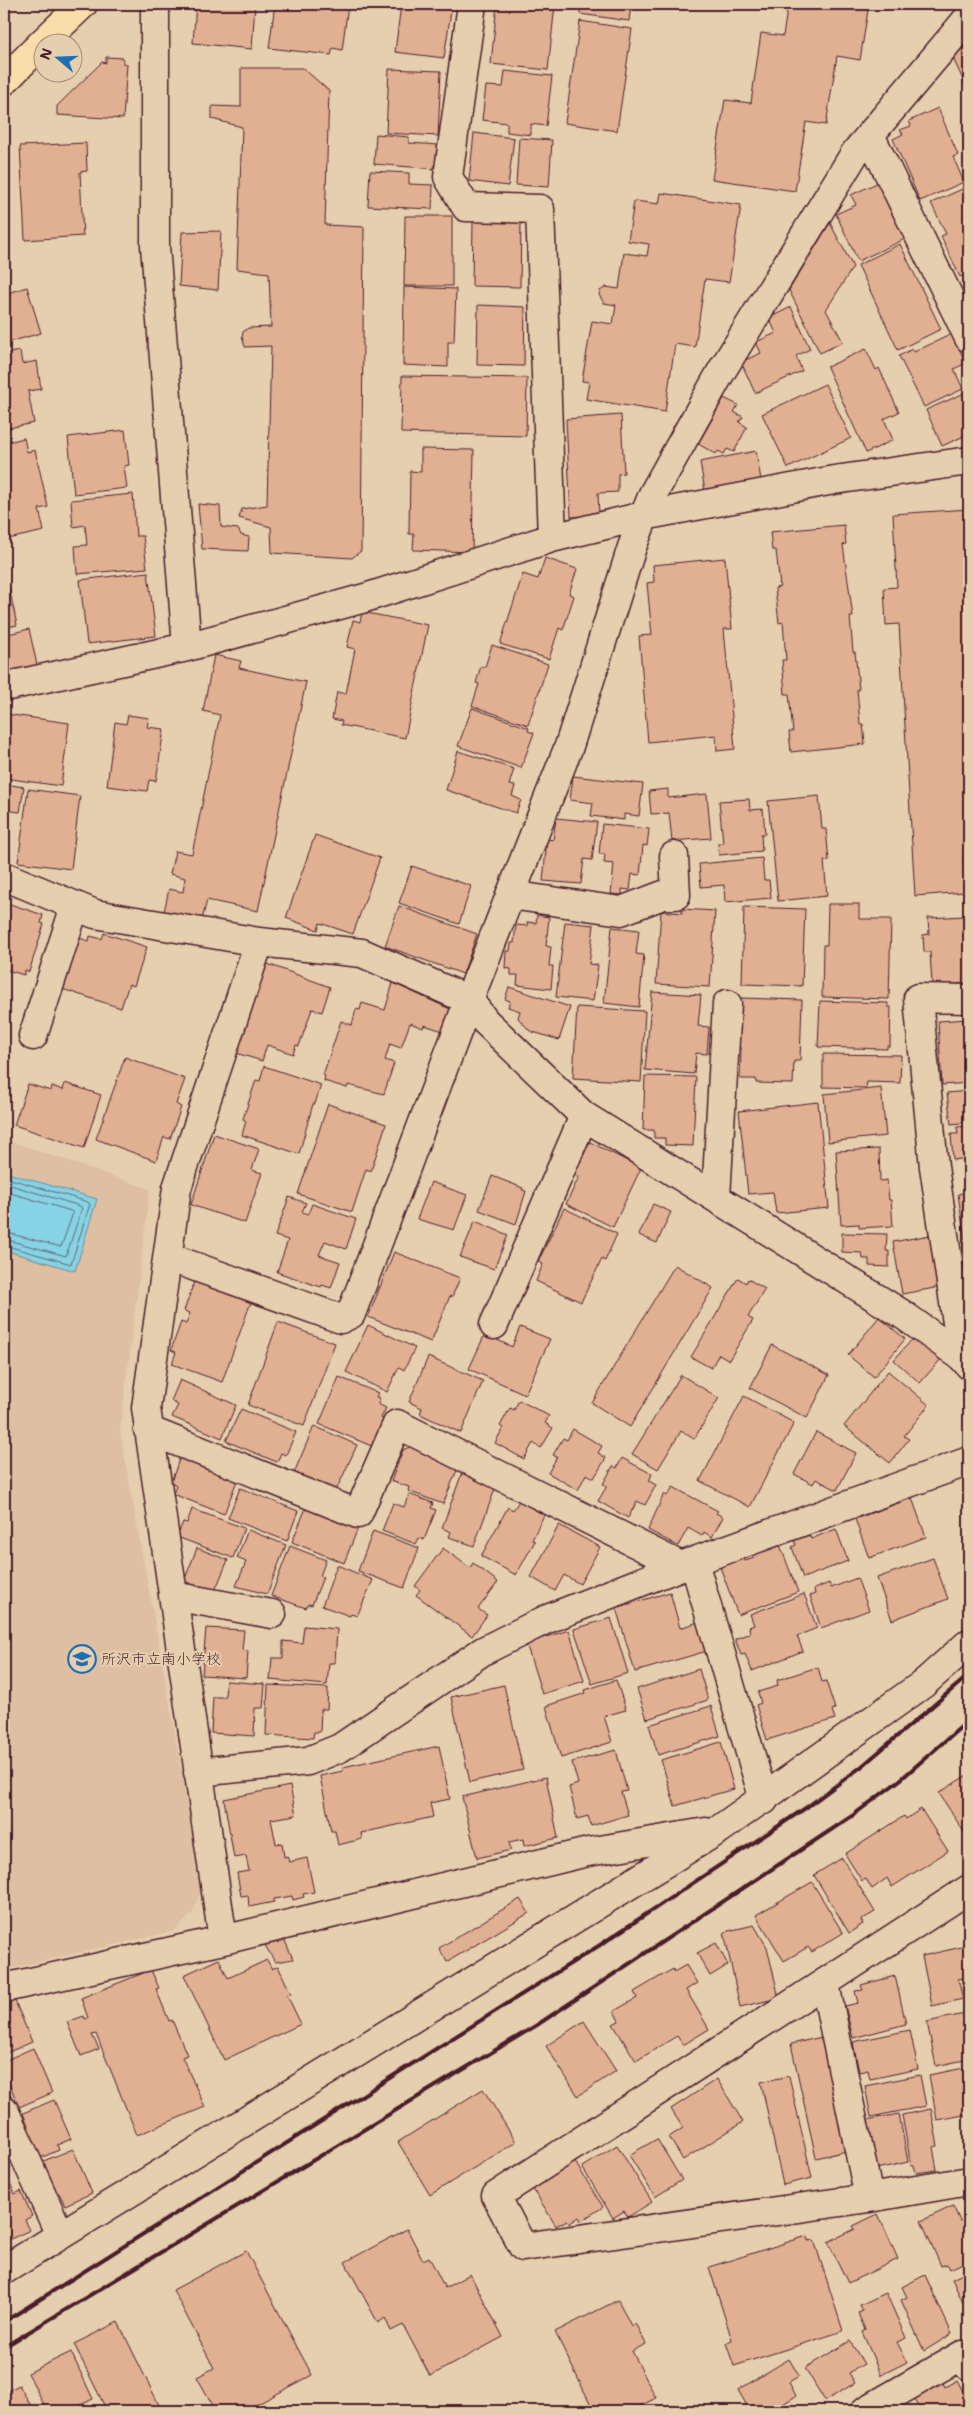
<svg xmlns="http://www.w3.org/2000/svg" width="973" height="2415" font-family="'Shantell Sans','Klee One',sans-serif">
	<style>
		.built { fill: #debfa2 }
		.water { fill: #86d3e5; stroke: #6e8b9b }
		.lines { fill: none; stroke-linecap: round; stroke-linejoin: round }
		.shore { stroke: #626775; stroke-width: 1 }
		.building { fill: #e1b093; stroke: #4a1f2b }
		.minor-casing { stroke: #4a1f2b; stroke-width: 31 }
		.major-casing { stroke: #4a1f2b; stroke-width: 31 }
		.minor { stroke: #e6cfaf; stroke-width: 28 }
		.major { stroke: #f9deab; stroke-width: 28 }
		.rail { stroke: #4a1f2b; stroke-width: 4 }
		.labels { text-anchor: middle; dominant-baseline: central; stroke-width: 4; stroke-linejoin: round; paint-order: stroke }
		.poi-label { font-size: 15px; fill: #4a1f2b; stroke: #e6cfaf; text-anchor: start }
	</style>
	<rect width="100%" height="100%" fill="#e6cfaf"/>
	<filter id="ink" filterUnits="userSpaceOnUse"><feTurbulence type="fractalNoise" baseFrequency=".02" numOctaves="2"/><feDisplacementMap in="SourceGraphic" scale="10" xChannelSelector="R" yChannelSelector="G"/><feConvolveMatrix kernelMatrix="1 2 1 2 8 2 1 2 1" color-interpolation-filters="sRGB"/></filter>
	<g filter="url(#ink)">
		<path class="built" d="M4 1139 150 1189 120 1432 203 1886 192 1914 174 1931 4 1970Z"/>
		<path class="water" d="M4 1172 97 1199 75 1271 4 1250Z"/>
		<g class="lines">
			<path class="shore" d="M4 1177 88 1202 90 1204 71 1264 4 1245
				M4 1183 80 1206 82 1208 66 1256 4 1239
				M4 1191 71 1211 73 1213 61 1247 4 1232"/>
		</g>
		<path class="building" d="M196 4H255L252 49 193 43Z
			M275 4 348 5 342 50 333 48 331 55 269 48Z
			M401 4H452L444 58 395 52Z
			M497 4H555L548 70 491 64Z
			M581 4H631L629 21 580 14Z
			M788 4H869L860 60 837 56 826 125 806 122 795 191 712 179 725 100 751 103 761 33 783 36Z
			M580 21 632 29 617 131 565 123Z
			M969 37V93L953 58Z
			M106 57 123 58V64H127L123 119 57 115V106L102 62 106 63Z
			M241 68H303L329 91 325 225 364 227 361 551 352 558 272 553 271 527 239 518 242 509 267 505 271 346 245 347 242 337 243 332 248 328 271 327 269 273 237 269 242 127 212 119V106L241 107Z
			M389 69 441 71 438 136 386 133Z
			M505 71 552 76 546 126 531 124V135L507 132V123L482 120 486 86 503 87Z
			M938 108 958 155 953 157 964 182 920 201 893 139 903 134 900 130 911 126 909 121Z
			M474 133 514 138 508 186 469 181Z
			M376 134 409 137V143L438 145 436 169 374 164Z
			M519 138 552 140 549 187 516 185Z
			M86 143 87 171 80 172 83 236 25 240 20 146Z
			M370 171 409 173V184L433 185 432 209 368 206Z
			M879 182 905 239 858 261 836 214 856 205 851 195Z
			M969 186V273L960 277 941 236 946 234 931 203Z
			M661 193 741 205 729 282 705 279 695 347 675 344 665 412 586 399 589 382 582 381 592 321 613 324 616 305 604 303 599 295 600 291 606 287 619 289 624 253 647 256 649 244 628 241 634 201 659 204Z
			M405 216H452V286H404Z
			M473 221 521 222 520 287 472 286Z
			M830 223 853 267 826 310 843 342 820 353 789 290Z
			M221 231 218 290 179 286 182 232Z
			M900 244 941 329 898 350 858 265Z
			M27 287 41 333 6 343 4 336V294Z
			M404 287 456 289 454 342H448V367L403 365Z
			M478 305 525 307 524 366 477 365Z
			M791 307 810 349 796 356 802 371 755 393 741 362 761 353 756 342 776 333 769 318Z
			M952 334 966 363 954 369 963 389 924 407 899 356 912 349 914 352Z
			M866 349 876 370 879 368 899 412 884 419 893 440 866 453 827 367Z
			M20 351 22 364 37 361 41 389 28 391 34 423 4 429V354Z
			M402 376 527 378 526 436 401 433Z
			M825 384 851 438 788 468 762 414Z
			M969 391V437L966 439 964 436 942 446 926 410Z
			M724 398 738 405 734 412 743 417 739 422 747 427 734 452 727 449 724 454 718 451 716 454 698 444Z
			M621 415 624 473 618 474V492L598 493 599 516 571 517 566 419Z
			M125 430 129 465 124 466 127 488 74 494 68 437Z
			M24 438 27 452 35 450 48 507 39 509 44 531 4 540V443Z
			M421 449 474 450 472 552 413 550 414 534H409L410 471 421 472Z
			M756 451 761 480 705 491 700 462Z
			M133 494 136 536H143L147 568 77 574 75 546 87 545 85 525 73 527 71 500Z
			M198 504 220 506 221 527 238 529 241 535 249 537 248 551 202 549Z
			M969 509V857H963L965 892 915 896 899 624 886 625 884 588 897 587 893 514Z
			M844 525 846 544 843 545 853 617H850L853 652H855L859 689H857L860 724H863L865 744 791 752 789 732H793L789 694H785L782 660H786L783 622 779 623 775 588 780 587 776 550H772L770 532Z
			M545 558 577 569 569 594 574 596 563 630 559 628 549 659 500 644 523 574 538 579Z
			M725 558 732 629H724L735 749 717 751 716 735 648 742 639 636 652 635 647 583 654 582 653 565Z
			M148 572 156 636 87 644 80 580Z
			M9 587 17 625 4 628V588Z
			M362 612 428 625 405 738 341 725 342 721 332 719 337 692 346 694 355 649 347 647 353 620 360 622Z
			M29 629 37 665 4 672V635Z
			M492 645 548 664 528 725 472 706 479 684 476 683 481 666 485 667Z
			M214 655 241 661 239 668 306 682 258 911 207 900 202 920 164 912 169 889 183 892 185 878 170 874 175 851 192 854 220 715 203 711Z
			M472 708 529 728 528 731 534 733 521 768 458 746Z
			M5 714 69 723 61 786 4 778Z
			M128 715 149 718 147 727 164 729 156 781 149 780 147 791 107 786 115 722 126 724Z
			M458 751 514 769 509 785 515 786 512 796 521 800 516 813 446 790Z
			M573 776 643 784 639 816 624 814V820L591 816 593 803 570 800Z
			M4 784 24 787 20 812 4 810V815Z
			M28 789 80 796 71 869 18 862Z
			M668 789V798L707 794 711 838 672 841 669 813 651 814 649 791Z
			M819 796 822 829H826L829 861H824L827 896 778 901 768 801Z
			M749 799 750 810 763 809 765 834H761L762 851 719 855 718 843H723L719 801Z
			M556 818 597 822 592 860 584 859 581 884 543 881 547 839 553 840Z
			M602 824 649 829 647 846 643 845 640 875 632 874 630 890 622 889V895L611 894 614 864 604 863 605 854H599Z
			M315 835 380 858 353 934 320 923 318 930 286 918Z
			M762 858 764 880H769L771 898 725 902 724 885 701 887 699 864Z
			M412 866 471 886 459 924 399 903Z
			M4 902 43 915 41 923 44 924 29 972 25 970 24 975 4 969Z
			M828 904H859V919H891L889 999 822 997 823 945H827Z
			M399 906 477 934 463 974 385 946Z
			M744 907 805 909 802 986 742 984Z
			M682 909 715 911 710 987 656 984 661 911 682 913Z
			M537 915 549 917 546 946 551 947 549 966H553L551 989 517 985 518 975H511V969L505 968 506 951H510L511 943H514L516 925 528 926 527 922 536 923Z
			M965 916 966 921H969V983L932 985 930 952H924L923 935 929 934 928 918Z
			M565 922 594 925 589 964 598 965 593 1001 556 997Z
			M612 927 639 930 636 954 644 955 639 1007 604 1003Z
			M104 933 147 947 134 986 129 984 121 1008 62 989 79 938 89 941 90 936 102 939Z
			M265 963 330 987 322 1012 312 1009 299 1046 296 1045 293 1054 267 1045 262 1061 236 1053Z
			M393 983 450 1009 453 1021 446 1018 443 1031 424 1025 423 1028 410 1023 401 1048 390 1044 385 1060 394 1063 384 1094 348 1085 347 1088 324 1081 325 1076 323 1075 341 1021 352 1025 356 1009 360 1010 362 1003 385 1010Z
			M509 987 570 1007 559 1040 530 1031 518 1018 520 1011 508 1007 510 1001 505 999Z
			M652 992 701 995 698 1026 709 1027 707 1054 696 1053 694 1074 645 1070Z
			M740 998 802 1000 800 1061H794L793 1084 756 1083V1079H740L741 1047 738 1046Z
			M820 1001 888 1003V1007H891L890 1046H887V1049L818 1047Z
			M577 1007 645 1011 641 1082 573 1078Z
			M969 1019V1083L942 1085 938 1021Z
			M823 1054 901 1055 900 1083 867 1082 866 1088 823 1087Z
			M125 1057 185 1079 176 1104 181 1107 170 1139 164 1137 156 1161 96 1139Z
			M264 1066 321 1085 315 1104H313L299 1154 242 1135 246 1121 243 1119 256 1080 260 1081Z
			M645 1076 696 1077 693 1146 665 1145V1138H654V1130H643Z
			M65 1083 101 1095 84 1148 14 1125 28 1084 51 1091 52 1086 63 1090Z
			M881 1088 886 1136 828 1142 824 1094Z
			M969 1091V1122L951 1124 947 1093Z
			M818 1102 829 1208 776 1213 773 1192 748 1194 739 1111Z
			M328 1104 386 1124 371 1171 366 1169 352 1212 298 1194Z
			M969 1126V1158L953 1160 951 1134H958L957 1127Z
			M214 1134 259 1149 252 1170 262 1173 245 1223 191 1205Z
			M590 1142 641 1168 613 1227 566 1204 579 1177 574 1174Z
			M879 1149 880 1181 887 1180 889 1200H891L893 1226 859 1228V1224L841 1225 836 1151Z
			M492 1176 523 1188 522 1190 526 1191 516 1224 479 1210Z
			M431 1182 467 1195 454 1230 417 1219Z
			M969 1192V1240L965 1241 958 1194Z
			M289 1197 306 1203 302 1212 308 1214 312 1204 356 1219 346 1249 325 1241 319 1255 340 1262 331 1288 322 1285 321 1287 277 1272 288 1240 275 1236Z
			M653 1204 671 1212 657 1243 639 1235Z
			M564 1208 617 1234 605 1261 602 1259 581 1302 536 1281 543 1264 538 1262Z
			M475 1221 508 1235 494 1269 460 1257Z
			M842 1233 887 1234 886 1251H889V1267L869 1266V1259H863L862 1253 842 1252Z
			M930 1235 940 1287 902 1294 893 1242Z
			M394 1252 460 1278 452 1297 450 1296 431 1342 368 1317Z
			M675 1265 713 1288 630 1427 592 1403Z
			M738 1278 746 1283 748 1279 765 1289 748 1317 753 1320 729 1360 719 1354 711 1368 691 1357Z
			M194 1282 251 1302 222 1382 172 1364 176 1352 171 1350 181 1322 186 1324 190 1313 184 1311Z
			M879 1317 905 1339 874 1377 848 1355Z
			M278 1322 335 1343 304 1426 248 1405Z
			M368 1325 415 1348 404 1370 399 1367 387 1392 346 1372Z
			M520 1327 550 1339 525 1394 469 1369 485 1334 512 1347Z
			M915 1336 941 1359 920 1383 894 1360Z
			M772 1345 829 1375 807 1418 750 1388Z
			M428 1357 483 1381 461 1433 420 1414 422 1408 409 1402Z
			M888 1371 929 1405 904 1436 909 1439 890 1463 844 1426Z
			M681 1375 719 1398 694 1439 681 1431 658 1469 632 1454Z
			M339 1377 378 1393 376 1397 380 1398 378 1404 386 1408 381 1418 386 1420 374 1447 319 1424Z
			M180 1380 236 1405 222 1438 172 1417 178 1405 171 1401Z
			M744 1396 794 1423 750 1507 700 1481Z
			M519 1400 549 1416 545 1423 553 1428 541 1448 533 1443 524 1459 495 1443 503 1428 500 1426 510 1408 514 1410Z
			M241 1409 296 1432 286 1455 281 1453 277 1462 226 1441Z
			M314 1426 357 1445 336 1491 294 1473Z
			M573 1429 602 1446 598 1453 606 1458 594 1478 586 1474 578 1490 548 1473 557 1457 553 1455 563 1438 567 1440Z
			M816 1432 856 1453 837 1490 816 1479 813 1484 794 1474Z
			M415 1444 454 1460 452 1468 457 1470 443 1504 408 1491 409 1487 391 1481 403 1450Z
			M180 1457 238 1478 224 1514 173 1494 176 1485 171 1482Z
			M622 1458 652 1474 649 1481 656 1485 645 1505 637 1501 628 1518 598 1501 607 1486 603 1484 613 1466 617 1468Z
			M462 1473 496 1486 474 1546 449 1537 451 1532 442 1528Z
			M969 1478V1493L964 1480Z
			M673 1487 718 1511 716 1513 723 1517 712 1537 704 1532 702 1536 688 1528 678 1546 648 1530 664 1494 667 1496Z
			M240 1488 298 1511 287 1541 228 1518Z
			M409 1494 433 1503 431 1508 436 1510 424 1540 419 1538 416 1544 382 1531 393 1503 404 1507Z
			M912 1498 926 1537 869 1558 855 1519Z
			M519 1501 544 1515 532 1540 535 1541 516 1575 481 1556 508 1507 513 1510Z
			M306 1508 358 1528 344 1563 292 1542Z
			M192 1509 244 1528 233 1558 177 1537 183 1522 187 1523Z
			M559 1525 600 1547 580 1584 564 1575 555 1591 531 1577Z
			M836 1529 848 1561 803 1578 792 1547 796 1545 794 1539 809 1534 811 1539Z
			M248 1530 286 1545 267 1594 236 1586 246 1562 237 1558Z
			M373 1531 419 1548 404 1588 358 1571Z
			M780 1545 798 1592 738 1615 720 1567 744 1558 745 1561 757 1557 756 1553Z
			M290 1546 326 1560 320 1576 323 1577 312 1605 308 1604 306 1608 271 1596Z
			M197 1548 228 1560 214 1593 184 1581Z
			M443 1548 470 1568 473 1563 498 1582 478 1609 487 1615 472 1636 416 1595 420 1590 415 1586Z
			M933 1558 948 1599 892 1620 877 1578Z
			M337 1565 373 1580 357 1616 351 1614 350 1616 322 1606Z
			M857 1578 869 1610 821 1628 810 1596 815 1594 814 1589 829 1583 831 1588Z
			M670 1592 680 1628 698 1622 707 1651 635 1672 616 1608Z
			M804 1594 817 1628 797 1636 803 1651 752 1671 745 1654 741 1655 735 1639 750 1633 749 1627 754 1625 750 1614Z
			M611 1618 628 1673 592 1684 574 1629Z
			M304 1626 337 1629 335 1663H329L327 1685 270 1680 272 1658H283V1641L302 1643Z
			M206 1628 244 1630 242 1650 248 1651 246 1678 202 1675Z
			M569 1630 584 1681 542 1694 526 1643Z
			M818 1667 822 1682 826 1681 835 1709 832 1710 835 1719 767 1740 756 1705 761 1703 758 1692 778 1686 777 1680Z
			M699 1669 708 1700 647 1719 637 1689Z
			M616 1680 626 1710 604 1716 612 1742 561 1758 546 1706 586 1693 585 1690Z
			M226 1681 265 1684 263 1708H255L254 1736 211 1733 213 1697H225Z
			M268 1685 328 1688 327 1709H321L320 1732H314L313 1738 266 1735Z
			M504 1685 523 1770 470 1782 451 1697Z
			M711 1706 720 1736 658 1755 649 1725Z
			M721 1742 734 1789 675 1806 661 1760Z
			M439 1746 450 1799 430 1803 433 1817 361 1833 362 1839 338 1845 335 1831H331L320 1776 343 1771V1767Z
			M616 1750 627 1791 621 1792 628 1815 591 1826 588 1816 577 1819 569 1787 578 1784 572 1762Z
			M967 1775 969 1779V1840L939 1793Z
			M546 1777 558 1838 524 1846 523 1839 509 1842 511 1850 477 1858 462 1797Z
			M290 1786 296 1815 271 1819 276 1844 282 1843 284 1857 287 1856 289 1862 307 1858 314 1892 303 1894 304 1897 293 1900 292 1896 274 1899V1902L249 1907 248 1895 241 1896 237 1873 249 1871 246 1856 234 1858 224 1799Z
			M921 1809 948 1851 892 1887 887 1878 872 1889 866 1879 862 1881 845 1854 904 1816 906 1819Z
			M842 1858 875 1912 861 1920 863 1924 849 1933 814 1875Z
			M812 1882 843 1933 812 1952 808 1947 784 1961 756 1915Z
			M520 1899 529 1913 447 1962 439 1948Z
			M969 1920V1940L965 1921Z
			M754 1925 767 1947 779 1998 740 2007 724 1932Z
			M281 1932 293 1959 275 1962 266 1947 263 1936Z
			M716 1943 728 1965 710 1976 697 1953Z
			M966 1946 969 1977 958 1979 963 1999 932 2006 922 1956Z
			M219 1959 228 1978 267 1960 272 1969 278 1966 291 1994 287 1995 301 2024 224 2060 184 1975Z
			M686 1965 697 1983 686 1990 709 2029 683 2045 677 2036 636 2061 613 2024 619 2021 614 2011 637 1998 634 1992 673 1969 674 1972Z
			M151 1970 159 1988 156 1989 169 2021 172 2020 187 2055 182 2057 205 2107 137 2135 96 2034 92 2035 99 2049 81 2056 67 2022 84 2016 85 2019 88 2018 81 1998Z
			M895 1976 906 2024 853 2038 845 2006 858 2003 855 1991 863 1990 861 1985Z
			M15 2001 32 2042 4 2054V2006Z
			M969 2013V2059L936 2066 927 2022Z
			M584 2021 616 2071 578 2096 546 2046Z
			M910 2030 918 2069 870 2079 868 2070 859 2072 853 2042Z
			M822 2037 847 2151 816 2158 791 2044Z
			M33 2048 52 2093 19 2107 4 2071V2061Z
			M969 2067V2104L967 2105 969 2114 937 2120 929 2075Z
			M920 2075 926 2106 871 2117 865 2086Z
			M789 2076 812 2178 783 2185 761 2082Z
			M717 2079 743 2122 683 2160 669 2137 683 2128 671 2109Z
			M483 2089 516 2142 430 2195 398 2142Z
			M54 2100 71 2139 57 2145 59 2150 38 2159 26 2130 29 2128 23 2113Z
			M931 2109 938 2146 933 2147 937 2170 916 2173 914 2165H911L902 2115Z
			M899 2114 908 2162 876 2169 866 2120Z
			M657 2139 682 2180 655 2197 629 2155Z
			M617 2145 652 2202 628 2217 624 2211 613 2218 582 2167Z
			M73 2149 92 2193 65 2205 59 2193 54 2195 41 2162Z
			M575 2162 603 2207 581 2221 579 2217 569 2224 567 2220 556 2226 533 2189Z
			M8 2179 15 2194 21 2191 32 2216 25 2220 30 2230 4 2242V2181Z
			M953 2206 960 2221 964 2220 969 2230V2260L950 2269 947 2264 941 2266 921 2221Z
			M878 2214 898 2259 848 2283 828 2242 855 2229 853 2226Z
			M407 2229 423 2260 429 2257 445 2288 470 2274 503 2337 430 2376 403 2325 391 2331 385 2318 378 2323 345 2262Z
			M807 2236 808 2241 814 2240 843 2331 734 2366 726 2343 732 2340 709 2267Z
			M246 2251 312 2375 245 2411H216L197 2377 214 2368 173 2290Z
			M969 2271V2316L952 2279Z
			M925 2275 952 2334 924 2351 901 2300 907 2297 902 2287Z
			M886 2293 906 2338 897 2342 907 2362 881 2375 862 2332 865 2330 858 2313 863 2311 860 2305Z
			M618 2300 631 2326 635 2323 646 2344 632 2351 656 2398 630 2411H594L555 2332Z
			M118 2322 162 2411H107L74 2344Z
			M850 2341 864 2364 849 2373 855 2383 825 2401 805 2368Z
			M71 2352 93 2399 68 2411H47L28 2373Z
			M789 2359 799 2376 789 2382 796 2396 778 2407 779 2409 776 2411H750L738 2390Z
			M957 2380 969 2403 966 2404 969 2411H922L914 2397 942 2381 945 2387Z
			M19 2385 34 2411H4V2393Z
			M796 2406 800 2411H787Z
			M911 2406 914 2411H902Z"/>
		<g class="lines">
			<defs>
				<path id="minor" d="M155 4V246L187 647
					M472 4 448 177 466 207 540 209 552 538
					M870 135 969 338
					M4 687 187 647 365 598 552 538 643 516 834 480 969 461
					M4 876 95 914 259 942 362 953 469 1000 485 1021 584 1116 902 1314 962 1357 969 1365
					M510 895 621 911 663 895H676L674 856
					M33 1036 75 906
					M716 1197 727 1004
					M168 1257 341 1319 351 1314 469 1000 569 746 632 547 653 494 721 372 855 153 969 17
					M494 1325 584 1116
					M962 1357 934 1167 918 998 969 999
					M148 1430 358 1514 397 1424 681 1566
					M694 1562 764 1800
					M173 1596 272 1614
					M198 1772 308 1761 340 1748 483 1651 545 1620 681 1566 969 1461
					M969 1889 496 2196 523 2247 869 2198 969 2181
					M223 1940 146 1408 177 1188 259 942
					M825 1984 869 2198
					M4 1988 223 1940 588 1852 706 1832
					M4 2110 60 2235
					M4 2270 720 1829 923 1684 969 1643
					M865 2411 962 2355 969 2367"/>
				<path id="major" d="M43 42 83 4
					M4 81 42 43"/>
			</defs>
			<use href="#minor" class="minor-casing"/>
			<use href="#major" class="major-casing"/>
			<use href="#minor" class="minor"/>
			<use href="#major" class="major"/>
			<path class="rail" d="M4 2322 600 1945 807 1807 861 1767 969 1675
				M4 2347 537 2025 852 1816 900 1780 969 1720"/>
		</g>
	</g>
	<defs>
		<symbol id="school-ring" viewBox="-11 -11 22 22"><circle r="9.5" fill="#e6cfaf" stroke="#1f6fb2" stroke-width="1.5"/><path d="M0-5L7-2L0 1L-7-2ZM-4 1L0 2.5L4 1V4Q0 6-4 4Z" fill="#1f6fb2"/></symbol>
	</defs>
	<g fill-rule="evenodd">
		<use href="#school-ring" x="66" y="1643" width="32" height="32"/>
	</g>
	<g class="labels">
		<g class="poi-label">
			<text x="101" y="1659">所沢市立南小学校</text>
		</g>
	</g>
	<rect width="973" height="2415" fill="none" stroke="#e6cfaf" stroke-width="20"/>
	<rect x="10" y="10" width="953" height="2395" fill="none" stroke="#4a1f2b" stroke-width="2" filter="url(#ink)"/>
	<g transform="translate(58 58) rotate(289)"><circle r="24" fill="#e6cfaf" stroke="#a8897a"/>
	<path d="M0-4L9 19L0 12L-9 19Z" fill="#1f6fb2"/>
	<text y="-8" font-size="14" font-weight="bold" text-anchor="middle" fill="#4a1f2b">N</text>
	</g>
</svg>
